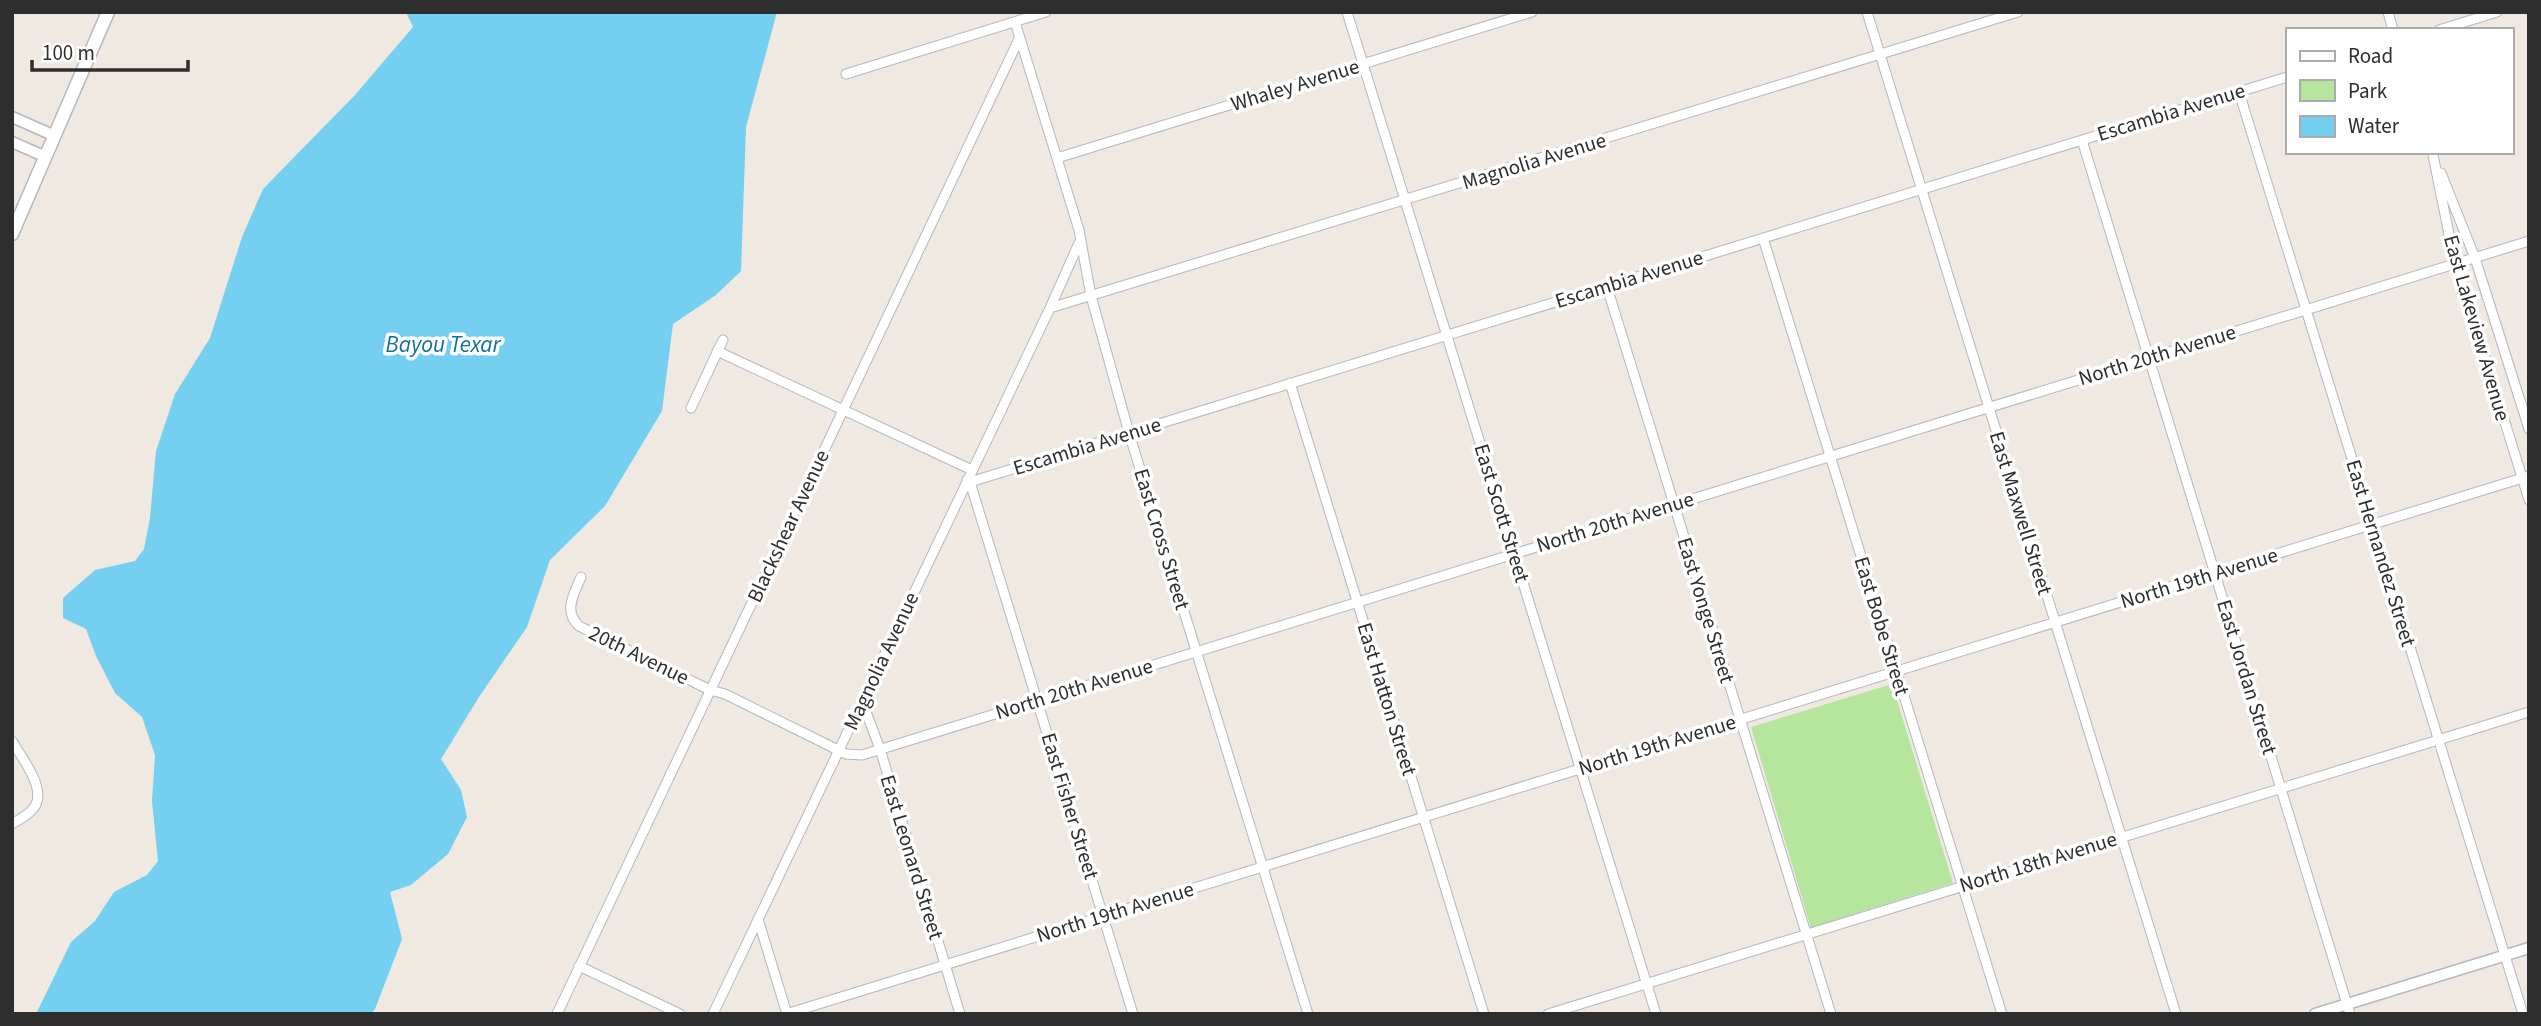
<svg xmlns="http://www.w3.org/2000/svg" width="2541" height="1026" font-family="'Source Sans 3',sans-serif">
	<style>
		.green { fill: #b6e59e }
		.water { fill: #75cff0 }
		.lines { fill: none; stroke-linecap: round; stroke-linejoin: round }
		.minor-casing { stroke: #b4b7c1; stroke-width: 11 }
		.tertiary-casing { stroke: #b4b7c1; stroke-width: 13 }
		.secondary-casing { stroke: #b4b7c1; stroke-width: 15 }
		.minor { stroke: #fff; stroke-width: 9 }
		.tertiary { stroke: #fff; stroke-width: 10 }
		.secondary { stroke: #fff; stroke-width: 12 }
		.labels { text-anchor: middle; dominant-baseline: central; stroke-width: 7; stroke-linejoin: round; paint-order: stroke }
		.street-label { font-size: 21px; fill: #2e2e2e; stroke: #fff }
		.water-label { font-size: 23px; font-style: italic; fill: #0d6fa3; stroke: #fff }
	</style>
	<rect width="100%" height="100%" fill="#efe9e1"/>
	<path class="green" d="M1892 684 1953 883 1811 928 1751 727Z"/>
	<path class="water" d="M406 12H777L746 127 741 271 716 295 673 324 662 411 605 506 550 560 527 627 479 697 441 759 461 790 467 817 448 854 411 885 390 892 402 939 375 1009 371 1014H36L71 942 95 921 114 892 147 875 158 861 152 801 155 755 142 717 115 693 96 656 86 629 63 618V598L95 570 135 561 144 549 150 518 156 451 175 394 210 338 242 237 263 189 355 95 413 27Z"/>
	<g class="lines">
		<defs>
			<path id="minor" d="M1347 12 1656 1014
				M1867 12 2176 1014
				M2388 12 2393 30
				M1015 22 1079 230 1091 296 1129 433 1308 1014
				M2439 30 2497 12
				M846 74 1046 12
				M2239 92 2523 1014
				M2082 140 2350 1014
				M2433 155 2453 254 2529 500
				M1057 158 1532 12
				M2441 173 2475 258 2529 429
				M1763 238 2002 1014
				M1607 287 1831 1014
				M1050 308 1079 243
				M717 351 972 470
				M1290 383 1484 1014
				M691 408 723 340
				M967 480 970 482 1133 1014
				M970 482 2287 77
				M581 577C574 594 563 611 579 626L710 690 725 694 846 754 862 755 2529 241
				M862 701 880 749 960 1014
				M12 741C22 759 51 793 31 811 26 816 18 820 12 824
				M758 919 787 1014
				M579 966 680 1014
				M557 1014 1019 39
				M713 1014 1050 308 2018 12
				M786 1014 2529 476
				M1548 1014 2529 712"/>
			<path id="tertiary" d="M12 117 55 136
				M12 142 46 157
				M2315 1014 2529 948"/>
			<path id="secondary" d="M12 234 108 12"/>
		</defs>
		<use href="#minor" class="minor-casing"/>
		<use href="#tertiary" class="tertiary-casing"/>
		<use href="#secondary" class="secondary-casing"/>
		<use href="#minor" class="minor"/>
		<use href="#tertiary" class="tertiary"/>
		<use href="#secondary" class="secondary"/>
	</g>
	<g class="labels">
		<g class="street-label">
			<text transform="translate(1295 85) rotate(-17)">Whaley Avenue</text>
			<text transform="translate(2171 112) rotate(-17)">Escambia Avenue</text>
			<text transform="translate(1534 161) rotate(-17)">Magnolia Avenue</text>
			<text transform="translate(1629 279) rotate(-17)">Escambia Avenue</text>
			<text transform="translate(2477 328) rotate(74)">East Lakeview Avenue</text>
			<text transform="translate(2157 355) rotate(-17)">North 20th Avenue</text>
			<text transform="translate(1087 446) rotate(-17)">Escambia Avenue</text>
			<text transform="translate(1502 513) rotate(73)">East Scott Street</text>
			<text transform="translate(2021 513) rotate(73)">East Maxwell Street</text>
			<text transform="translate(1615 522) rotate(-17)">North 20th Avenue</text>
			<text transform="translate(788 526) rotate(-65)">Blackshear Avenue</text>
			<text transform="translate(1162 539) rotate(73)">East Cross Street</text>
			<text transform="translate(2381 553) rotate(73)">East Hernandez Street</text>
			<text transform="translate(2199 578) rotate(-17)">North 19th Avenue</text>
			<text transform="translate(1706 610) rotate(73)">East Yonge Street</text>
			<text transform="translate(1882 626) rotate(73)">East Bobe Street</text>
			<text transform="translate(639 655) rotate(26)">20th Avenue</text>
			<text transform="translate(881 661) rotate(-65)">Magnolia Avenue</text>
			<text transform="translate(2247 677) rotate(73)">East Jordan Street</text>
			<text transform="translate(1074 689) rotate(-17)">North 20th Avenue</text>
			<text transform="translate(1387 699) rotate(73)">East Hatton Street</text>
			<text transform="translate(1657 745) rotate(-17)">North 19th Avenue</text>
			<text transform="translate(1070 806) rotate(73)">East Fisher Street</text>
			<text transform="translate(912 857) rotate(73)">East Leonard Street</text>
			<text transform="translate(2038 862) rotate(-17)">North 18th Avenue</text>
			<text transform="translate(1115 912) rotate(-17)">North 19th Avenue</text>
		</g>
		<g class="water-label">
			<text x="443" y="344">Bayou Texar</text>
		</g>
	</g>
	<rect width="2541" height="1026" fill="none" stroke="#2e2e2e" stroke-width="28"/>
	<rect x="2286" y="28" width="228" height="126" fill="#ffffff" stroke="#ababab" stroke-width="2"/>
	<rect x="2300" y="51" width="35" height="10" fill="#ffffff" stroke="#ababab" stroke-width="2"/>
	<text x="2348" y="63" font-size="21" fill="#2e2e2e">Road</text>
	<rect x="2300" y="80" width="35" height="21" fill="#b6e59e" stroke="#ababab" stroke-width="2"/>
	<text x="2348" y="98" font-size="21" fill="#2e2e2e">Park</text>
	<rect x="2300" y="116" width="35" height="21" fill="#75cff0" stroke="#ababab" stroke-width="2"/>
	<text x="2348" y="133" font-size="21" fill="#2e2e2e">Water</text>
	<path d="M32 60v10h156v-10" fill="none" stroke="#2e2e2e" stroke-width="3.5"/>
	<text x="42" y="60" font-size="21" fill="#2e2e2e" stroke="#ffffff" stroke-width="5" paint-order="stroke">100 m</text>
</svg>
